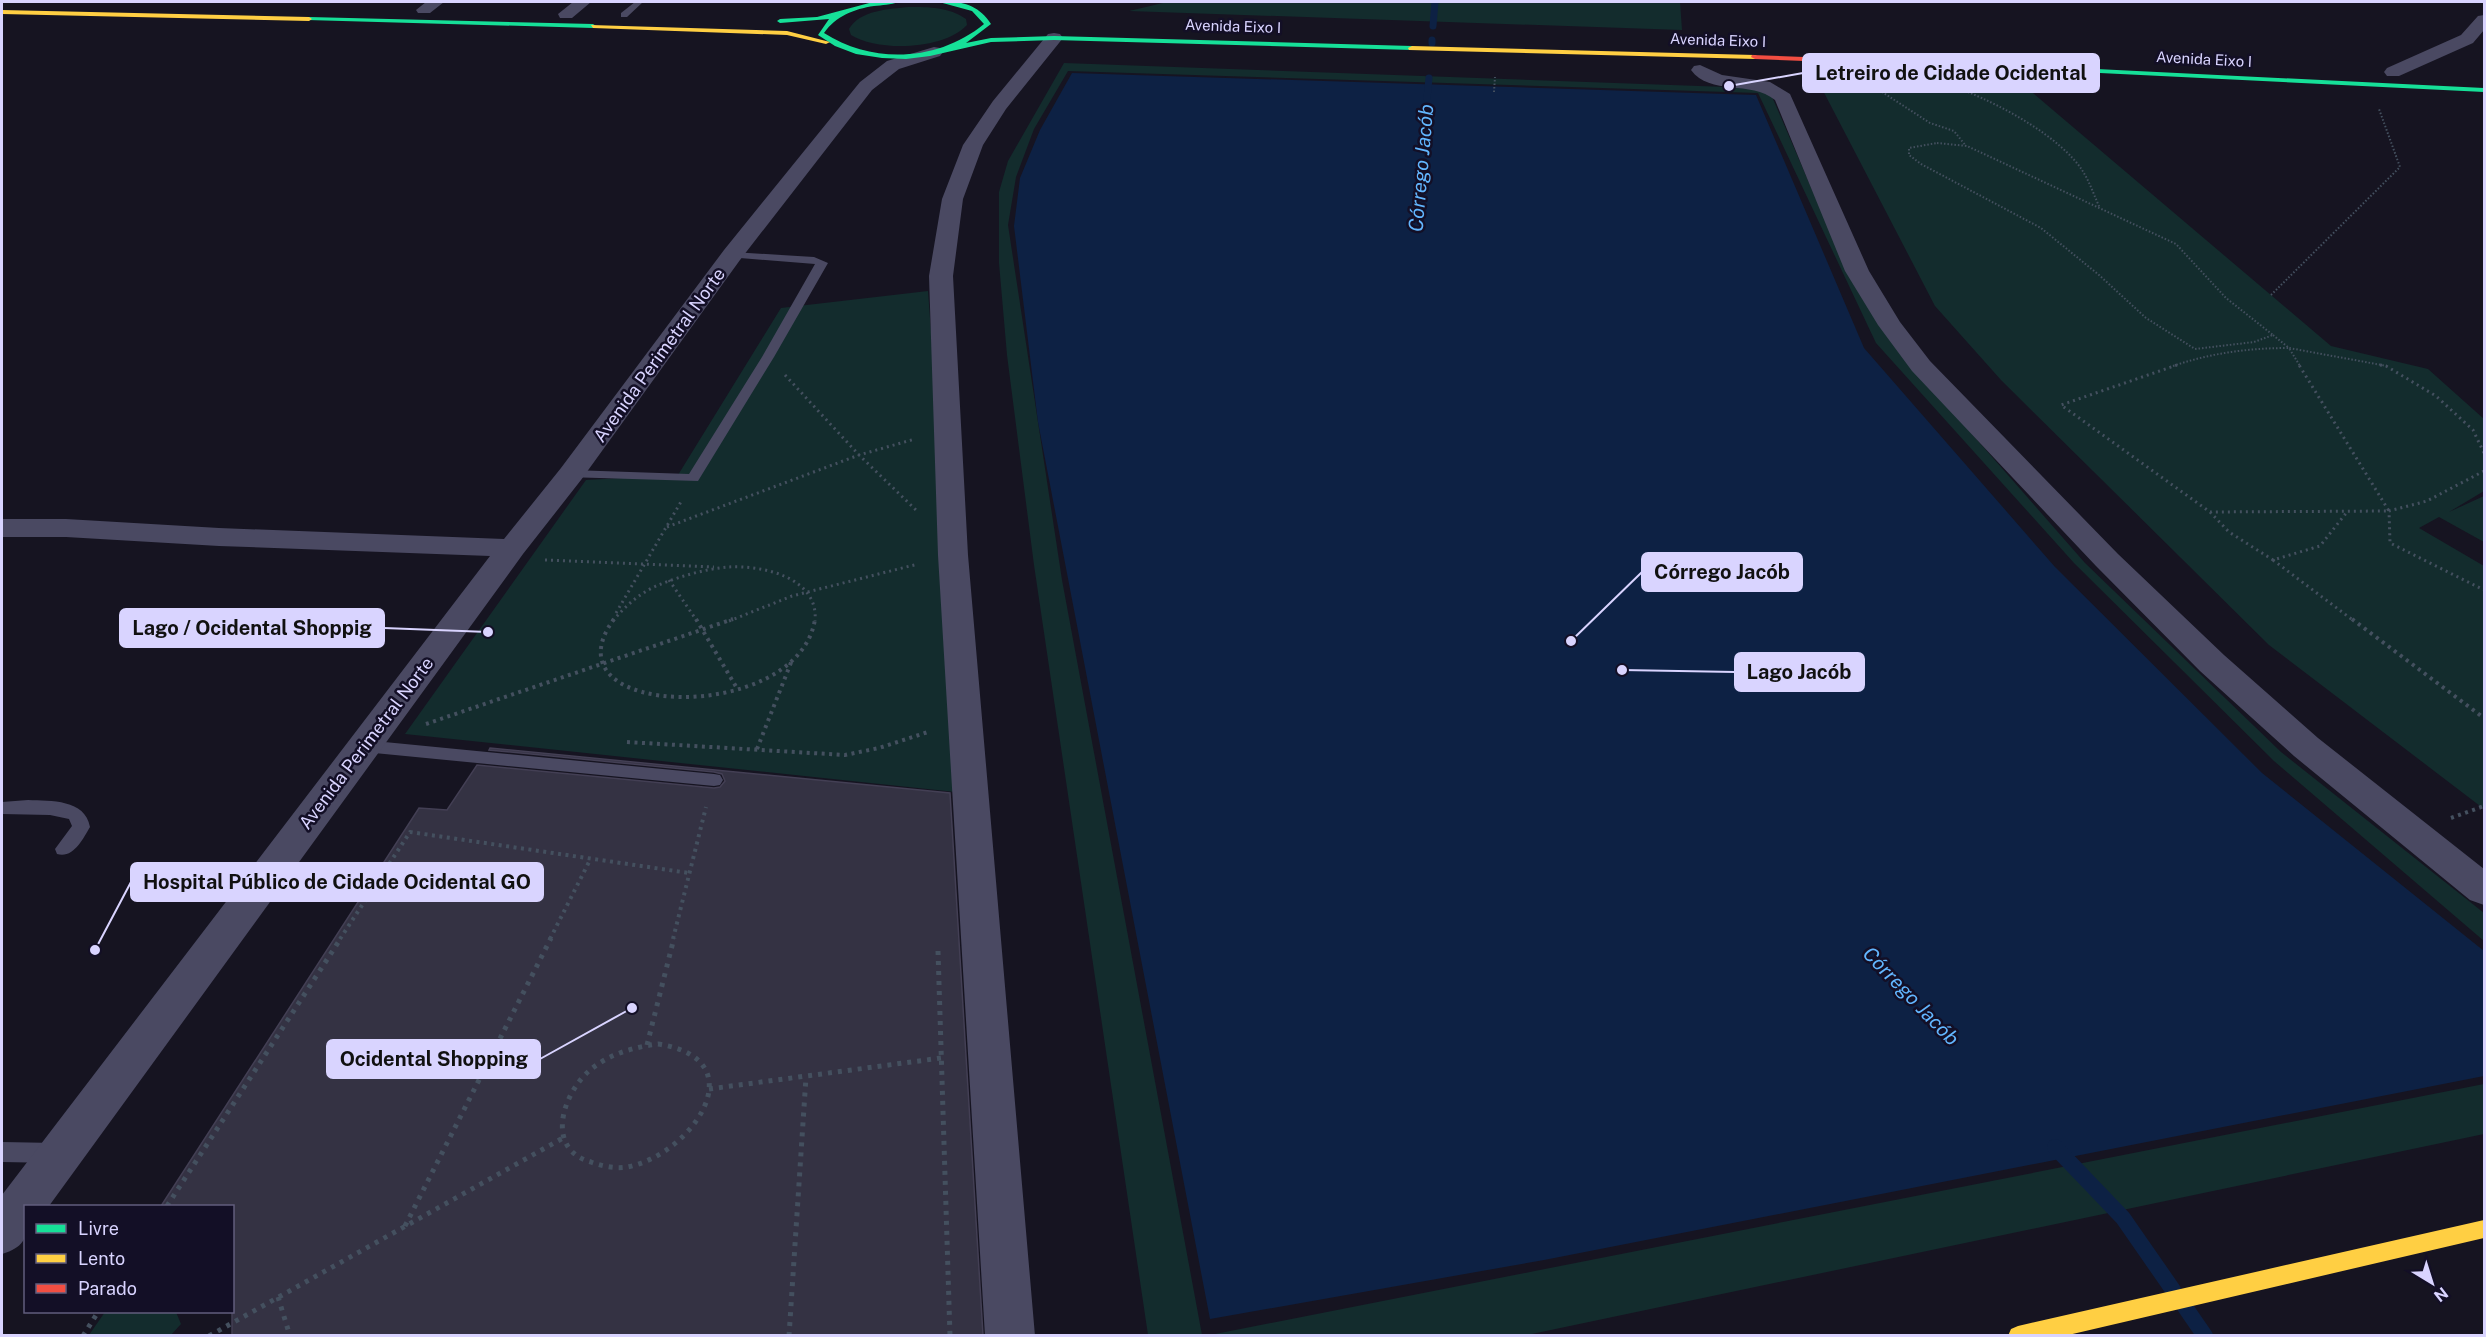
<svg xmlns="http://www.w3.org/2000/svg" width="2486" height="1337" font-family="'Public Sans',sans-serif">
	<style>
		.green { fill: #132c2d }
		.water { fill: #0d2144 }
		.lines { fill: none; stroke-linecap: round; stroke-linejoin: round }
		.stream-far1 { stroke: #0d2144; stroke-width: 7 }
		.stream { stroke: #0d2144; stroke-width: 16 }
		.building { fill: #343243; stroke: #433f54; stroke-width: 1.5 }
		.path-far3 { stroke: #44505f; stroke-width: 2; stroke-dasharray: 1.5 2; stroke-linecap: butt }
		.path-far2 { stroke: #44505f; stroke-width: 3; stroke-dasharray: 2 4; stroke-linecap: butt }
		.path-far1 { stroke: #44505f; stroke-width: 4; stroke-dasharray: 3 4.5; stroke-linecap: butt }
		.path { stroke: #44505f; stroke-width: 5; stroke-dasharray: 4 6; stroke-linecap: butt }
		.lane { fill: #4a4962; fill-rule: evenodd }
		.street { fill: #4a4962; fill-rule: evenodd }
		.fast { fill: #16e098; fill-rule: evenodd }
		.slow { fill: #ffcf43; fill-rule: evenodd }
		.jam { fill: #f24e42; fill-rule: evenodd }
		.labels { text-anchor: middle; dominant-baseline: central; stroke-width: 5; stroke-linejoin: round; paint-order: stroke }
		.far-street-label { font-size: 15px; fill: #d9d4ff; stroke: #130f26 }
		.street-label { font-size: 18px; fill: #d9d4ff; stroke: #130f26 }
		.water-label { font-size: 20px; font-style: italic; fill: #62b6ff; stroke: #130f26 }
		.leader { fill: none; stroke: #d9d4ff; stroke-width: 2 }
		.callout-dot { fill: #d9d4ff; stroke: #130f26; stroke-width: 2 }
		.callout { fill: #d9d4ff; stroke: #d9d4ff; stroke-width: 2 }
		.callout-label { font-size: 20px; text-anchor: middle; font-weight: bold; fill: #111 }
	</style>
	<rect width="100%" height="100%" fill="#161421"/>
	<path class="green" d="M1167 2H1680L1682 30 1129 11Z
		M909 7C929 7 949 7 966 19L967 25C944 50 878 52 851 35L849 29C860 10 889 9 909 7Z
		M1064 63 1755 88 1770 92 1850 278 1893 344 2085 563 2281 752 2484 913V941L2274 761 2074 563 1876 343 1758 93 1068 71 1034 129 1016 177 1008 225 1062 580 1202 1335H1148L1034 565 1007 355 999 263V192L1008 161Z
		M2008 72 2331 346 2428 369 2484 419V491L2449 512 2484 496V542L2439 517 2419 528 2484 566V809L2269 645 2001 380 1935 306 1818 81Z
		M928 291 965 793 405 734 586 480 678 475 781 308Z
		M2484 1084V1134L1527 1335H1210Z
		M105 1312H176L181 1324 171 1335H89Z"/>
	<path class="water" d="M1072 73 1756 95 1864 348 2055 567 2262 773 2484 951V1076L1544 1260 1210 1319 1038 422 1014 226 1020 178 1040 130Z"/>
	<g class="lines">
		<path class="stream-far1" d="M1433 26 1435 2
			M1432 40V43
			M1427 98 1429 78"/>
		<path class="stream" d="M2055 1147 2123 1218 2173 1290
			M2185 1307 2205 1336"/>
	</g>
	<path class="building" d="M490 748 950 793 983 1335H232V1206H161L419 808 447 810 477 765 714 788 720 787 725 781 722 774 714 772 489 750Z"/>
	<g class="lines">
		<path class="path-far3" d="M1886 89 1879 90 1930 123 1954 131 1966 146
			M1494 92 1495 77
			M1968 92C2004 107 2060 137 2082 170 2090 182 2094 196 2100 208
			M1937 143 1967 146 2176 244 2226 298 2273 335 2254 342 2195 349 2146 318 2099 275 2041 228 1921 164 1909 155V148Z
			M2271 295 2400 167 2379 109
			M2273 335 2289 348 2387 366
			M2173 366C2211 353 2249 348 2289 348L2300 366"/>
		<path class="path-far2" d="M2177 365 2061 405 2210 512 2389 511 2299 365
			M2380 365 2386 366 2436 396 2473 430 2484 453
			M785 375 859 455 916 510
			M2484 471 2427 501 2389 511 2390 543 2484 590
			M2210 512 2229 532 2273 560 2320 546 2347 512
			M667 527 859 455 915 439
			M545 560 714 567
			M2273 560 2354 621
			M669 580 697 621
			M616 613 682 500
			M613 621C625 606 639 594 656 586 678 577 704 569 728 567 762 565 819 577 815 621
			M729 621 792 596 918 564"/>
		<path class="path-far1" d="M614 619C540 720 799 726 815 619
			M696 619 738 690
			M2352 619 2484 718
			M426 724 733 619
			M627 742 845 755 879 748 928 732
			M757 749 792 660
			M2451 818 2484 806
			M340 939 410 832 689 873
			M550 939 590 860
			M673 939 706 807"/>
		<path class="path" d="M938 951 950 1336
			M658 1044C758 1059 692 1155 627 1167 615 1169 602 1166 591 1162 544 1149 563 1093 590 1070 609 1054 634 1047 658 1044Z
			M647 1045 674 938
			M709 1089 941 1058
			M167 1206 341 938
			M405 1226 551 938
			M278 1297 290 1336
			M83 1336 98 1312
			M209 1336 563 1138
			M789 1336 806 1077"/>
		<path class="lane" d="M635 2H643L627 17H621V13Z
			M732 252 814 257 828 263 774 357 698 481 566 477 564 474 566 471 571 470 689 474 762 357 815 264 728 257V253Z
			M364 740 714 774 720 775 723 780 720 785 714 786 364 752 358 750 355 746 358 742Z
			M28 800C51 801 85 799 90 827 83 839 73 859 57 854L55 849 72 826 69 819 50 815 2 814V802Z
			M2 1142 56 1143 64 1146 67 1153 64 1160 56 1163 2 1162Z"/>
		<path class="street" d="M426 2H444L430 13H418L416 10Z
			M573 2H591L572 18H560L558 14Z
			M2484 15V30L2473 43 2399 76H2387L2384 72 2387 68 2461 35 2478 16Z
			M1054 33 1060 34 1063 38 1006 109 983 145 963 199 953 276 968 555 1035 1336H985L938 555 929 276 942 199 963 145 993 101 1048 34Z
			M934 47 940 48 943 52 940 56 899 69 872 90 740 260 581 480 523 554 49 1206H26C26 1233 31 1245 2 1254V1195L490 556 219 546 66 537H2V519H66L219 528 504 539 561 468 724 250 860 82 887 61Z
			M1700 65 1722 75 1770 82 1790 94 1869 271 1900 322 1930 361 2118 554 2224 655 2318 738 2484 869V905L2470 900 2294 756 2200 671 2096 566 1912 371 1878 325 1845 271 1775 100C1751 80 1710 96 1691 70L1694 66Z"/>
		<path class="fast" d="M873 2H898C891 5 882 5 874 6 854 9 836 16 824 33 874 65 939 61 984 24L972 11 939 2C960 0 979 5 991 24L966 43 991 38 1054 36 1412 46 1416 48 1412 50 1054 40 991 42 930 56 906 59 882 58 856 54 835 46 818 35 829 19 780 23 777 21 780 19 817 17Z
			M309 17 593 24 596 26 593 28 307 20Z
			M2036 66 2484 88V92L2039 70 2035 68Z"/>
		<path class="slow" d="M2 10 309 17 312 19 309 21 2 14Z
			M591 25 787 31 830 42 826 44 787 35 593 28Z
			M1412 46 1755 55 1759 57 1755 59 1409 50 1408 48Z
			M2484 1220V1238L2064 1336H2008L2011 1329 2018 1326Z"/>
		<path class="jam" d="M1752 55 2039 66 2043 68 2039 70 1755 59 1751 57Z"/>
	</g>
	<g class="labels">
		<g class="far-street-label">
			<text transform="translate(1233 26) rotate(2)">Avenida Eixo I</text>
			<text transform="translate(1718 40) rotate(2)">Avenida Eixo I</text>
			<text transform="translate(2204 59) rotate(3)">Avenida Eixo I</text>
		</g>
		<g class="street-label">
			<text transform="translate(659 355) rotate(-54)">Avenida Perimetral Norte</text>
			<text transform="translate(366 743) rotate(-53)">Avenida Perimetral Norte</text>
		</g>
		<g class="water-label">
			<text transform="translate(1421 168) rotate(-85)">Córrego Jacób</text>
			<text transform="translate(1911 996) rotate(46)">Córrego Jacób</text>
		</g>
	</g>
	<path class="leader" d="M1729 86L1803 73M1571 641L1642 572M488 632L384 628M1622 670L1735 672M95 950L131 882M632 1008L540 1059"/>
	<g class="callout-dot">
		<circle cx="1729" cy="86" r="6"/>
		<circle cx="1571" cy="641" r="6"/>
		<circle cx="488" cy="632" r="6"/>
		<circle cx="1622" cy="670" r="6"/>
		<circle cx="95" cy="950" r="6"/>
		<circle cx="632" cy="1008" r="6"/>
	</g>
	<g class="callout">
		<rect x="1803" y="54" width="296" height="38" rx="6"/>
		<rect x="1642" y="553" width="160" height="38" rx="6"/>
		<rect x="120" y="609" width="264" height="38" rx="6"/>
		<rect x="1735" y="653" width="129" height="38" rx="6"/>
		<rect x="131" y="863" width="412" height="38" rx="6"/>
		<rect x="327" y="1040" width="213" height="38" rx="6"/>
	</g>
	<g class="callout-label">
		<text x="1951" y="80">Letreiro de Cidade Ocidental</text>
		<text x="1722" y="579">Córrego Jacób</text>
		<text x="252" y="635">Lago / Ocidental Shoppig</text>
		<text x="1799" y="679">Lago Jacób</text>
		<text x="337" y="889">Hospital Público de Cidade Ocidental GO</text>
		<text x="434" y="1066">Ocidental Shopping</text>
	</g>
	<rect width="2486" height="1337" fill="none" stroke="#d9d4ff" stroke-width="6"/>
	<rect x="24" y="1205" width="210" height="108" fill="#130f26" stroke="#625e7d" stroke-width="1.5"/>
	<rect x="36" y="1224" width="30" height="9" fill="#16e098" stroke="#625e7d" stroke-width="1.5"/>
	<text x="78" y="1235" font-size="18" fill="#d9d4ff">Livre</text>
	<rect x="36" y="1254" width="30" height="9" fill="#ffcf43" stroke="#625e7d" stroke-width="1.5"/>
	<text x="78" y="1265" font-size="18" fill="#d9d4ff">Lento</text>
	<rect x="36" y="1284" width="30" height="9" fill="#f24e42" stroke="#625e7d" stroke-width="1.5"/>
	<text x="78" y="1295" font-size="18" fill="#d9d4ff">Parado</text>
	<g transform="translate(2432 1283) rotate(142)" stroke="#130f26" stroke-width="4.5" paint-order="stroke">
	<path d="M0-4.5L10 22L0 15L-10 22Z" fill="#d9d4ff"/>
	<text y="-9" font-size="16" font-weight="bold" text-anchor="middle" fill="#d9d4ff">N</text>
	</g>
</svg>
